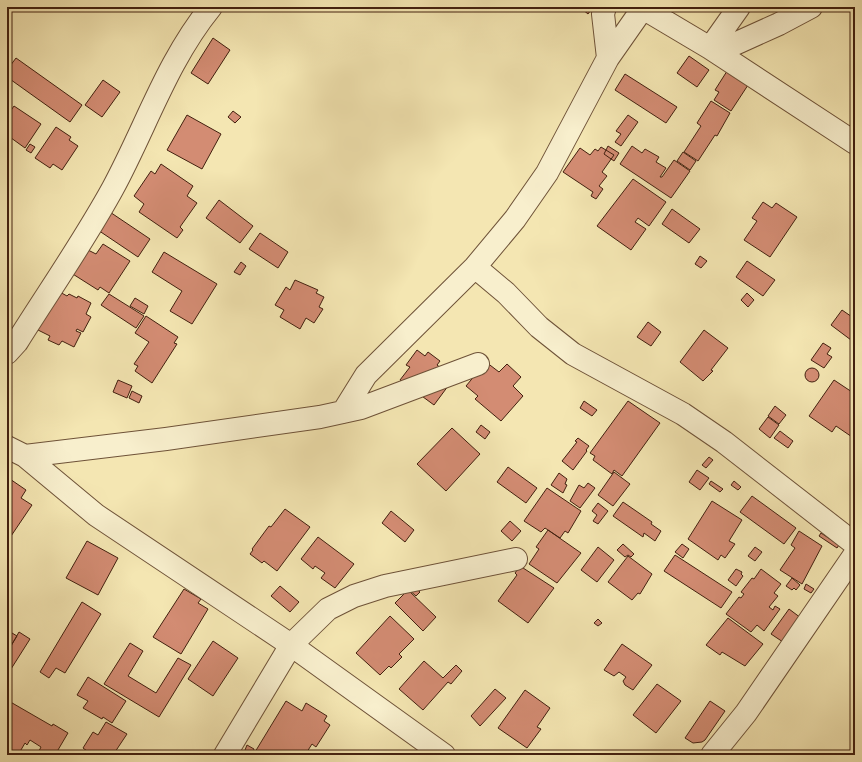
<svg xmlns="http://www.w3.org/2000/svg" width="862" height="762" font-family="'IM FELL English',serif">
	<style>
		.building { fill: #d38c73; stroke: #42200f }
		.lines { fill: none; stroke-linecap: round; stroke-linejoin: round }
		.minor-casing { stroke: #6e5238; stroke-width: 24 }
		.minor { stroke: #f8efcd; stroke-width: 22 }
	</style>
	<rect width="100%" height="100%" fill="#f4e6b2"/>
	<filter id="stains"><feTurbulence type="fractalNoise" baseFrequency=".005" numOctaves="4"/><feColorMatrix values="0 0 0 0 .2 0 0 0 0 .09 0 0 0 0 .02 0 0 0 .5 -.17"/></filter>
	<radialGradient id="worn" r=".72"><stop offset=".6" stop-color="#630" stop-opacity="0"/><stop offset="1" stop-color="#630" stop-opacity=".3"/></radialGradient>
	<path class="building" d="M583 7H593L588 14 582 9Z
		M213 38 230 50 208 84 191 73Z
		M689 56 709 70 697 87 677 73Z
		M16 58 82 105 70 122 7 77V70Z
		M729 68 750 82 731 111 714 100 719 92 715 90Z
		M625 74 677 107 666 123 615 90Z
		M103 80 120 92 102 117 85 105Z
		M711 101 730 113 717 136 715 135 698 161 684 152 701 126 697 123Z
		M14 106 41 124 25 148 7 135V116Z
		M233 111 241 117 235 123 228 117Z
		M187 115 221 134 202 169 167 150Z
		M628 115 638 122 621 146 615 142 621 134 616 131Z
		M56 127 71 137 69 140 78 146 62 170 53 164 50 168 35 158Z
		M30 144 35 147 31 153 26 150Z
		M608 146 619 153 614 161 604 154Z
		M632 146 642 153 645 149 659 157 656 162 666 168 660 177H662L674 160 690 171 671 198 620 164Z
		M601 147 614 155 602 172 607 176 599 186 603 189 596 199 591 196 593 192 563 172 580 148 590 155 595 149 598 151Z
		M683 152 696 161 690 170 677 161Z
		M161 164 193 186 187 196 197 203 180 227 183 230 177 238 139 212 144 204 134 196 151 171 155 174Z
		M633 179 666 202 649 226 638 218 635 222 646 229 631 250 597 226Z
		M219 200 253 226 240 243 206 218Z
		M763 202 772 208 776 203 797 217 770 257 744 240 757 221 752 218Z
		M98 204 150 239 138 257 86 222Z
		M672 209 700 229 689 243 662 224Z
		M260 233 288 252 278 268 249 249Z
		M103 244 130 261 109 293 100 287 98 290 57 264 88 250 96 254Z
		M164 252 217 284 192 324 170 311 182 291 152 272Z
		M700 256 707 261 701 268 695 264Z
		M747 261 775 280 763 296 736 277Z
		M241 262 246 266 240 275 234 272Z
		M295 280 318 290 316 293 324 297 319 307 323 309 314 323 306 318 300 329 280 317 284 310 275 305 286 287 290 290Z
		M58 291 67 296 69 294 77 298 78 296 91 303 86 314 91 317 83 332 77 329 76 331 81 333 74 347 62 341 59 345 48 340 50 336 28 325Z
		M747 293 754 300 748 307 741 300Z
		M109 294 144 316 136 328 101 305Z
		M135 298 148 306 144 314 130 306Z
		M842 310 855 319V343L831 325Z
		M146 316 178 337 174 343 177 344 152 383 135 371 138 366 134 364 149 342 135 333Z
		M648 322 661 332 651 346 637 337Z
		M704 330 728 348 711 370 713 371 703 381 680 362Z
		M823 343 831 348 827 354 832 357 824 368 811 360Z
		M417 350 425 356 428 352 440 361 437 365 454 378 434 405 400 380 410 367 406 365Z
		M486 362 499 372 507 364 521 377 513 386 523 396 501 421 475 399 478 396 466 386Z
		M805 375a7 7 0 1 1 14 0a7 7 0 1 1-14 0Z
		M118 380 132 386 127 398 113 392Z
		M834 380 852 392 855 390V439L836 426 832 432 809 416Z
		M132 391 142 396 139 403 129 398Z
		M584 401 597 410 592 416 580 408Z
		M628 401 660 423 622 476 614 470 612 474 593 460 595 456 590 453Z
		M775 406 786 415 779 424 768 416Z
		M768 417 779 425 770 438 759 429Z
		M481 425 490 432 485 439 476 432Z
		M452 428 480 454 446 491 417 464Z
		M780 431 793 441 788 448 774 438Z
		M578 438 589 446 586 450 587 451 573 470 562 461 577 442 575 441Z
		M709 457 713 460 706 468 702 465Z
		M508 467 537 488 526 503 497 482Z
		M697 470 709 478 700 490 689 482Z
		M614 472 630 484 613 506 598 495Z
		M559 473 567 479 565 484 567 485 563 493 551 485Z
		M7 477 26 490 21 498 32 505 7 542Z
		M711 481 723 489 720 492 709 484Z
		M734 481 741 487 738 490 731 485Z
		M588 483 595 488 580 508 570 501 579 485 584 488Z
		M547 488 581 511 568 533 565 531 560 538 545 528 541 532 524 521Z
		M752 496 796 528 784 544 740 512Z
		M712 501 742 520 729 541 735 544 725 558 721 555 718 560 688 539Z
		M623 502 652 522 651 524 661 531 655 541 644 533 643 537 613 516Z
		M598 503 608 511 598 524 593 521 597 515 592 511Z
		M285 509 310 527 277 571 264 561 262 563 250 554 253 550 252 549 269 526 271 527Z
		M391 511 414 530 405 542 382 523Z
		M510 521 521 531 512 541 501 531Z
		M548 530 581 553 557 583 529 564 539 549 536 547Z
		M799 531 822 546 802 584 780 570 795 548 791 545Z
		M821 533 839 545 837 548 819 536Z
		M318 537 354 564 335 588 321 578 325 573 315 566 313 569 301 559Z
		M87 541 118 558 98 595 66 578Z
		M623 544 634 554 631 557 628 555 625 557 617 550Z
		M682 544 689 549 683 558 675 552Z
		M598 547 614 560 597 582 581 570Z
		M755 547 762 552 755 561 748 556Z
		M675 555 732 592 721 608 664 571Z
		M628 556 652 574 640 594 638 593 632 600 608 582Z
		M520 566 554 588 528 623 498 601 517 575 515 573Z
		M736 569 742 572 741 574 743 576 736 586 728 580Z
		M761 569 781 584 774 593 778 596 769 607 773 610 775 606 780 609 764 631 757 625 751 632 726 614 739 597 741 598 744 594 741 592 752 578 754 579Z
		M792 578 800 585 796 590 794 588 792 590 786 586Z
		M806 584 814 589 811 593 804 589Z
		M412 585 420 592 416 596 408 589Z
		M280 586 299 602 290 612 271 596Z
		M184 589 201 599 198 603 208 609 181 654 153 637Z
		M408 590 436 617 423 631 395 603Z
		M82 602 101 614 65 673 56 668 49 678 40 672Z
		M789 609 801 618 783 642 771 634Z
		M390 616 414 639 399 654 402 657 391 668 389 666 380 675 356 653Z
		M728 618 763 644 745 666 722 652 720 655 706 645Z
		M598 619 602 623 598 626 594 623Z
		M7 630 17 636 7 652Z
		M19 632 30 639 11 669 7 666V653Z
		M213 641 238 658 213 696 188 679Z
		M130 643 143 651 128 676 156 693 178 658 191 665 159 717 104 684Z
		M622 644 652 665 633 690 625 685 623 681 626 677 619 672 614 676 604 670Z
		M424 661 443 678 456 665 462 671 451 684 448 682 423 710 399 689Z
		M88 677 126 701 112 723 103 717 102 719 83 708 88 701 77 695Z
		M657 684 681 701 656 733 633 715Z
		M495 689 506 698 480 726 471 716Z
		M525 690 550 708 537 727 541 729 527 748 498 728Z
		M7 700 52 726 53 724 68 733 55 755H37L41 747 30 740 27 745 25 743 18 755 7 749Z
		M286 701 302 711 306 703 327 716 324 721 330 725 316 747 312 744 305 755H260L255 752Z
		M710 701 725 711 705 740 702 742 693 743 685 738Z
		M106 722 127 734 113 755H85L87 751 83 748 93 732 98 735Z
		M247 745 254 749 251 755H243Z"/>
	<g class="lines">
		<defs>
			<path id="minor" d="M605 7 603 14 608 58
				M641 7 710 48 855 143
				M710 48 739 7
				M717 52 779 24 811 7
				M475 267 506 293 539 327 573 354 683 414 724 442 855 544
				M7 353 17 342C49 291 84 241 113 188 146 127 167 61 211 7
				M343 412 366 375 475 267 515 219 547 173 608 58 643 8
				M7 447 25 456 96 515 291 645 444 755
				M25 456 166 439 320 417 361 408 478 364
				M225 755 291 645 328 609 354 596 385 586 516 559
				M712 755 746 713 855 554"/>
		</defs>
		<use href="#minor" class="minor-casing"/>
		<use href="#minor" class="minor"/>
	</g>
	<rect width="862" height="762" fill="none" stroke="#f4e6b2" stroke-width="24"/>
	<rect x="8" y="8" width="846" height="746" fill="none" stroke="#42200f" stroke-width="2"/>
	<rect x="12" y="12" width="838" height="738" fill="none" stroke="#42200f"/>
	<rect width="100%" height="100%" filter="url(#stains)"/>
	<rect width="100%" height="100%" fill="url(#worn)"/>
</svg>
